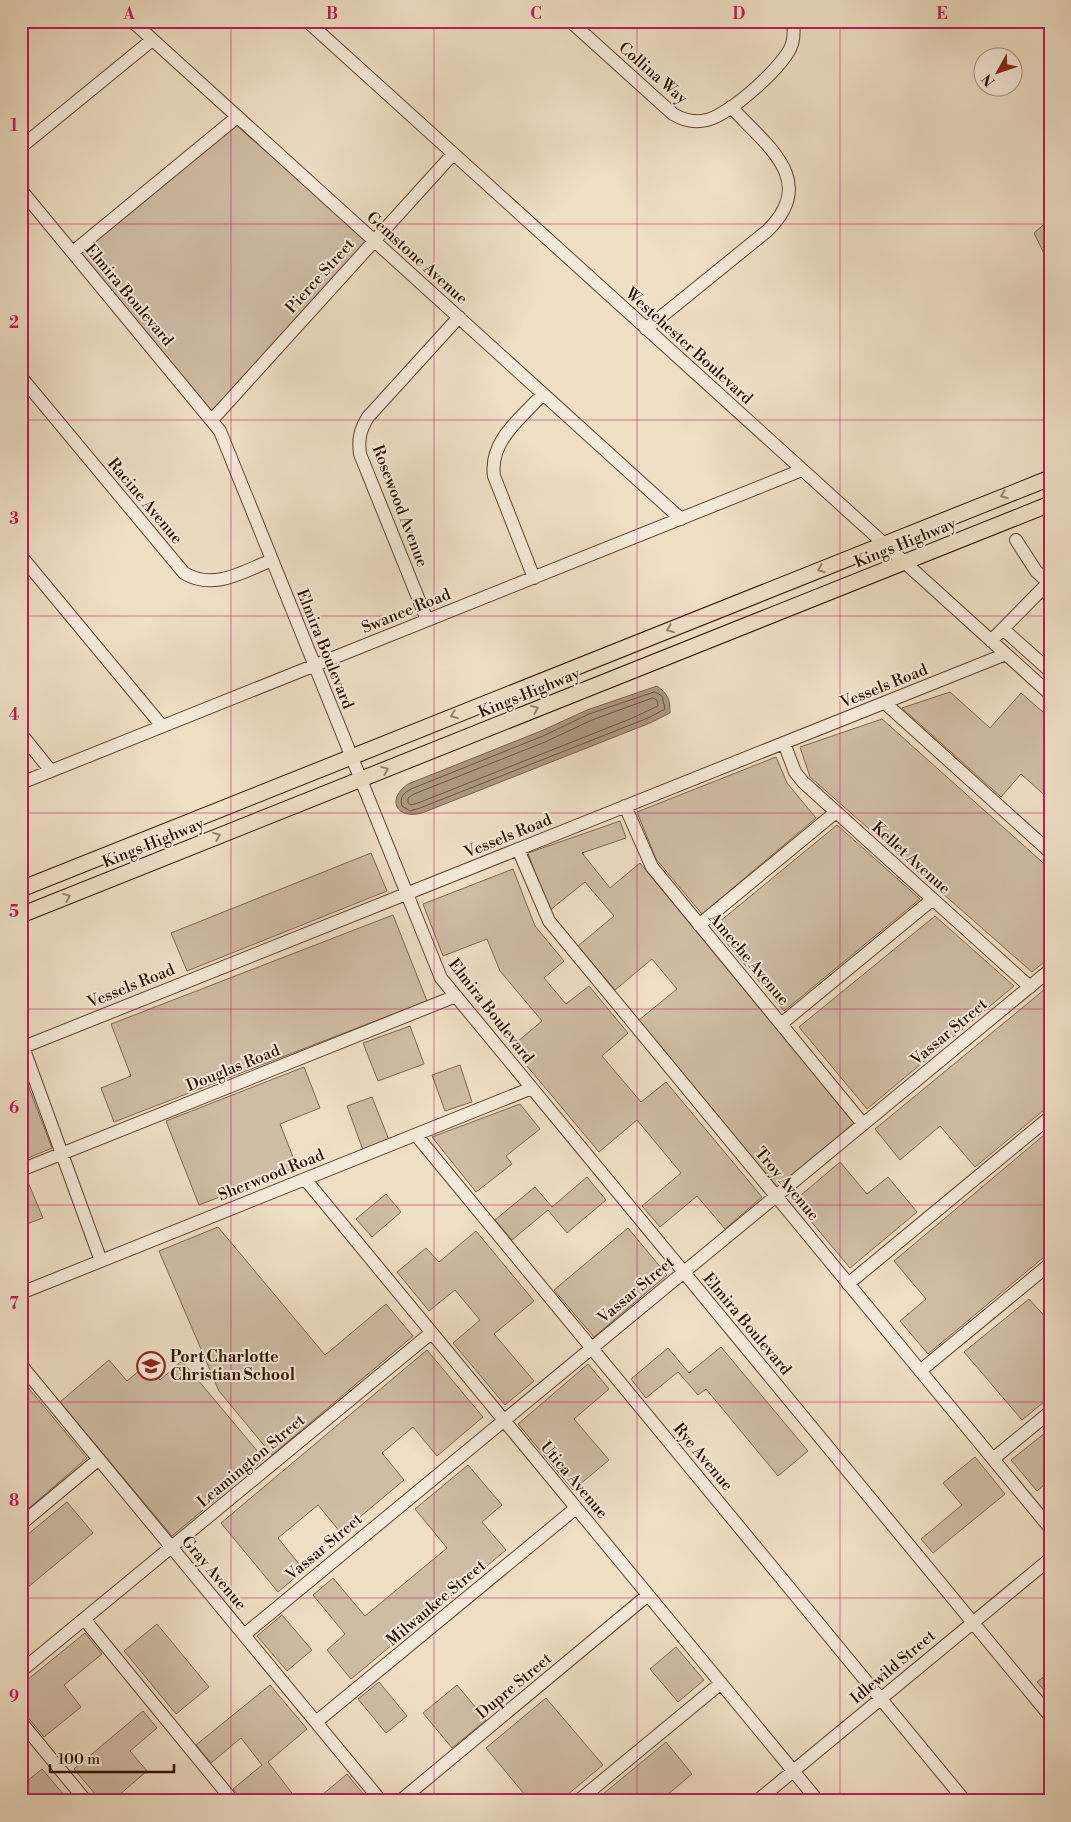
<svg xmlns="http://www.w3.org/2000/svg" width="1071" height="1822" font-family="'Libre Bodoni',serif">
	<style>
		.green { fill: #cebca4; stroke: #7f6652 }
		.water { fill: #ad9982; stroke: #7b624e }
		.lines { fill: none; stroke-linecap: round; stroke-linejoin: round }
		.shore { stroke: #6e5442; stroke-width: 1 }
		.minor-casing { stroke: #604432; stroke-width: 14 }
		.major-casing { stroke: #301001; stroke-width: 17 }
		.minor { stroke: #f4ead9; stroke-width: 12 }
		.major { stroke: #eedfc5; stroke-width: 15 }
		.oneway { stroke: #98826d }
		.grid { fill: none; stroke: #c2185b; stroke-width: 1; stroke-opacity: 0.55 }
		.labels { text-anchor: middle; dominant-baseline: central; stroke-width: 4; stroke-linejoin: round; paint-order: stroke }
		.street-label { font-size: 16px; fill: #301001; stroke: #f4ead9 }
		.poi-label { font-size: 16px; font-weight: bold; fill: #301001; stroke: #f4ead9; text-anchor: start }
		.neatline { fill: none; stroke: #c2185b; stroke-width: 2 }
		.grid-label { font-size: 16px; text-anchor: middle; font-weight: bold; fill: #c2185b }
	</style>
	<rect width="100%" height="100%" fill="#eedfc5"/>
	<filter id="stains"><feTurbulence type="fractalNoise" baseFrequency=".004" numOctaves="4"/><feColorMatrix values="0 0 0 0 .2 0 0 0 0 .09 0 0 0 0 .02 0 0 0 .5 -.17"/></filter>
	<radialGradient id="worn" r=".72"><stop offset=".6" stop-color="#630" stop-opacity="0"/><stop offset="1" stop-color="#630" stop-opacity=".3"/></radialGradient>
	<path class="green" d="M236 125 368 242 212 415 80 253Z
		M1050 219V266L1034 233Z
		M950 692 990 728 1021 693 1050 718V800L1021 774 1001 797 902 708Z
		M882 719 1050 869V957L1032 972 810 777 800 747Z
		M776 757 787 783 816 818 702 914 656 859 637 812Z
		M620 821 626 838 582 853 610 888 640 863 854 1123 777 1187 639 1020 677 989 652 959 615 990 578 946 614 916 585 882 549 911 528 853Z
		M837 825 920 899 784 1011 713 927Z
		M371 853 387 891 187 971 171 933Z
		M513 869 535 926 564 961 544 978 566 1004 589 986 628 1033 602 1056 641 1102 666 1082 762 1197 725 1229 697 1196 660 1227 642 1206 681 1173 637 1120 599 1152 511 1047 542 1021 500 971 487 939 443 956 423 904Z
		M393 915 427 1001 114 1122 101 1088 131 1076 111 1024Z
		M935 916 1014 986 867 1109 799 1027Z
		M1050 985V1105L975 1167 940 1126 900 1160 875 1129Z
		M410 1026 424 1064 378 1081 363 1043Z
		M460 1065 472 1102 445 1111 432 1075Z
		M21 1067 52 1148 21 1161Z
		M304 1067 320 1108 280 1124 297 1167 199 1205 166 1121Z
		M372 1097 389 1140 363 1150 347 1106Z
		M520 1104 540 1129 506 1156 512 1164 476 1192 432 1137Z
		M1050 1130V1252L928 1354 900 1321 926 1299 894 1261Z
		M840 1162 867 1194 888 1177 917 1212 850 1268 794 1201Z
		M25 1175 43 1218 21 1226V1177Z
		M587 1177 606 1200 567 1233 548 1210 512 1240 495 1220 535 1187 552 1207Z
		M386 1194 401 1212 372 1237 356 1219Z
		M218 1227 325 1355 386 1304 413 1336 272 1455 219 1391 159 1251Z
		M628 1228 667 1275 594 1337 554 1290Z
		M476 1231 534 1301 494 1334 534 1381 505 1405 453 1343 480 1320 455 1290 429 1311 397 1272 426 1248 439 1262Z
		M1029 1299 1050 1322V1397L1022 1420 964 1352Z
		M721 1347 808 1451 778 1476 706 1389 698 1395 678 1372 646 1398 631 1379 668 1348 689 1373Z
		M427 1350 483 1417 437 1456 413 1427 382 1453 404 1480 341 1533 318 1505 278 1538 304 1570 278 1592 221 1523Z
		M109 1360 127 1381 147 1364 160 1380 182 1361 264 1459 172 1536 60 1402Z
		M588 1364 609 1389 574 1419 609 1460 573 1490 518 1424Z
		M21 1379 87 1458 21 1515Z
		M1050 1429V1480L1037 1491 1011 1460Z
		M975 1457 1005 1494 933 1553 921 1539 962 1505 943 1483Z
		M468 1465 502 1505 482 1522 506 1550 351 1679 327 1650 345 1634 313 1595 333 1578 365 1616 447 1548 415 1509Z
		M67 1502 93 1533 21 1593V1540Z
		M282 1615 312 1650 287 1671 257 1636Z
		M157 1624 209 1687 176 1714 124 1651Z
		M85 1633 102 1654 64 1685 81 1707 44 1737 21 1709V1685Z
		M676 1647 704 1680 678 1702 650 1669Z
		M1050 1672V1697L1037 1682Z
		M379 1682 407 1716 386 1733 358 1699Z
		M270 1685 307 1729 268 1762 298 1801H243L233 1789 262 1765 241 1738 211 1763 196 1745Z
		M457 1685 486 1720 452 1748 423 1713Z
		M546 1698 603 1765 560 1801H530L486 1748Z
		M143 1711 157 1728 130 1751 147 1771 112 1801H101L74 1769Z
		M666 1742 692 1774 660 1801H608L603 1794Z
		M42 1769 69 1801H21V1786Z
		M347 1774 369 1801H315Z"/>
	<path class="water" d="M657 686C668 694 670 699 670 713L650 723 422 813C396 820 386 799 408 784L541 731 587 710Z"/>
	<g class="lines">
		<path class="shore" d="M655 692 662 696 665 709 648 718 420 808 410 811 402 806C399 797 404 793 411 789L543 736 589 714Z
			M653 698 657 700 658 706 630 719 418 803 411 805 408 803V798L414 794 545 742 592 720Z"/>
		<defs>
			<path id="minor" d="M132 21 681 519
				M307 21 1050 694
				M570 21 673 114C683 120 695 123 707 120 729 115 785 66 792 44 794 37 794 29 793 21
				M1049 21 1050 22
				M21 147 152 40
				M21 190 220 431 441 978 1050 1716
				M73 252 237 117
				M646 329 767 231C819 181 767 146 731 107
				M21 377 184 573C214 591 242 572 272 560
				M212 420 453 154
				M1016 540 1036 571 1050 584
				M21 556 162 726
				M534 578 494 476C489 441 521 418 543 394
				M427 620 360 454C358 439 360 430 368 417L459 317
				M1003 629 1050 671
				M991 641 1050 581
				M885 703 1050 852
				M21 734 51 771
				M784 743 795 772 803 782 1030 987
				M21 783 802 470
				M625 806 652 867 863 1124
				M518 849 549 921 1050 1528
				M699 925 836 812
				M781 1024 933 899
				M23 1047 101 1261
				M21 1048 1006 654
				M416 1135 965 1801
				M21 1170 456 996
				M305 1179 818 1801
				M848 1284 1050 1117
				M21 1293 532 1088
				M21 1365 381 1801
				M920 1371 1050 1264
				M993 1459 1050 1412
				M21 1524 99 1459
				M84 1619 233 1801
				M244 1635 1050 970
				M21 1671 431 1333
				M21 1722 86 1801
				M316 1722 576 1508
				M400 1801 648 1595
				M578 1801 721 1683
				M757 1801 1050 1559"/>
			<path id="major" d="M21 889 1050 478
				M21 915 1050 504"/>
		</defs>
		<use href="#minor" class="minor-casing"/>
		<use href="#major" class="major-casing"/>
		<use href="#minor" class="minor"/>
		<use href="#major" class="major"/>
	</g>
	<defs><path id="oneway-chevron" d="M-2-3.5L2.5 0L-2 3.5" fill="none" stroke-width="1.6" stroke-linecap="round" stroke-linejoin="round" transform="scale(1.25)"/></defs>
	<g class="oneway">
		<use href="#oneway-chevron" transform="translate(1004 495) rotate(158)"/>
		<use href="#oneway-chevron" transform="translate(821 569) rotate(158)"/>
		<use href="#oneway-chevron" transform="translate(670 629) rotate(158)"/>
		<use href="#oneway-chevron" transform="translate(535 709) rotate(-22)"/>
		<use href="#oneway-chevron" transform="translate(454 715) rotate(158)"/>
		<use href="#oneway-chevron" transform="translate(385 770) rotate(-22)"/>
		<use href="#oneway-chevron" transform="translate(217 836) rotate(-22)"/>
		<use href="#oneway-chevron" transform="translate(67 897) rotate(-22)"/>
	</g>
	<path class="grid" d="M231 21V1801M434 21V1801M637 21V1801M840 21V1801M21 224H1050M21 420H1050M21 616H1050M21 813H1050M21 1009H1050M21 1205H1050M21 1402H1050M21 1598H1050"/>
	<defs>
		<symbol id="school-ring" viewBox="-11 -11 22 22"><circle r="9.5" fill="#f4ead9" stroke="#8f2418" stroke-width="1.5"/><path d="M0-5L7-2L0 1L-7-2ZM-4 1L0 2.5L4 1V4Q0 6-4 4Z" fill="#8f2418"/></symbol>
	</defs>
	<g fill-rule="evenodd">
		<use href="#school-ring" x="135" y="1350" width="32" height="32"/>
	</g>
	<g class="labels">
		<g class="street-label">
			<text transform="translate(653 73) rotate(41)">Collina Way</text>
			<text transform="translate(417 258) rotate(42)">Gemstone Avenue</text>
			<text transform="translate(320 276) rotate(-48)">Pierce Street</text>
			<text transform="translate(129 295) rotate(50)">Elmira Boulevard</text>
			<text transform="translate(689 346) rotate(42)">Westchester Boulevard</text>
			<text transform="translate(145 501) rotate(50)">Racine Avenue</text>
			<text transform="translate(400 506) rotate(69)">Rosewood Avenue</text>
			<text transform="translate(905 543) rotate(-22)">Kings Highway</text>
			<text transform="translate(406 611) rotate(-22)">Swanee Road</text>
			<text transform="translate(325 649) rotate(68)">Elmira Boulevard</text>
			<text transform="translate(884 686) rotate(-22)">Vessels Road</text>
			<text transform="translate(529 693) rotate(-22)">Kings Highway</text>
			<text transform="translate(508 836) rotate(-22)">Vessels Road</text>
			<text transform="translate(153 843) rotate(-22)">Kings Highway</text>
			<text transform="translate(911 858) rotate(42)">Kellet Avenue</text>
			<text transform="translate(749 959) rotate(50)">Ameche Avenue</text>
			<text transform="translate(131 986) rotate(-22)">Vessels Road</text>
			<text transform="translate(491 1011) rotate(52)">Elmira Boulevard</text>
			<text transform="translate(949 1032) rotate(-40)">Vassar Street</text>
			<text transform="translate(233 1068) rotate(-22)">Douglas Road</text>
			<text transform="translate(271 1175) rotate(-22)">Sherwood Road</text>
			<text transform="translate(787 1184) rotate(50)">Troy Avenue</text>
			<text transform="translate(636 1290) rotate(-40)">Vassar Street</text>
			<text transform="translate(747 1324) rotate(50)">Elmira Boulevard</text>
			<text transform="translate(703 1457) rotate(50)">Rye Avenue</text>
			<text transform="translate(251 1461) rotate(-40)">Leamington Street</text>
			<text transform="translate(574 1480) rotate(50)">Utica Avenue</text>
			<text transform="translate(324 1547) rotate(-40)">Vassar Street</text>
			<text transform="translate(214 1573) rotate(50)">Gray Avenue</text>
			<text transform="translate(436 1603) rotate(-40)">Milwaukee Street</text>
			<text transform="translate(893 1667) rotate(-40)">Idlewild Street</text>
			<text transform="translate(514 1686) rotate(-40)">Dupre Street</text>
		</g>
		<g class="poi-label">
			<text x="170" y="1357">Port Charlotte<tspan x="170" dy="18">Christian School</tspan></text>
		</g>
	</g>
	<rect width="1071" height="1822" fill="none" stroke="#eedfc5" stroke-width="55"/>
	<g transform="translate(998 72) rotate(230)"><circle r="24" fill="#f4ead9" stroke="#a69383"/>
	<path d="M0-4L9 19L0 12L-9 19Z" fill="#8f2418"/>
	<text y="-8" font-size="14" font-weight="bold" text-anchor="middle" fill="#301001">N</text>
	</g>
	<path d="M50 1764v8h124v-8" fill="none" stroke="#301001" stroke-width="2.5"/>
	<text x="58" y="1764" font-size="15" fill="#301001" stroke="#f4ead9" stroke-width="4" paint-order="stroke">100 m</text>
	<rect x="28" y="28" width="1016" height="1766" class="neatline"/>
	<g class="grid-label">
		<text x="129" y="19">A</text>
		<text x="332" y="19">B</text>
		<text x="536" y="19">C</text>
		<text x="739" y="19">D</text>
		<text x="942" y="19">E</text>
		<text x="14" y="131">1</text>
		<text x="14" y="328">2</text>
		<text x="14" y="524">3</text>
		<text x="14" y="720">4</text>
		<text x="14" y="917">5</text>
		<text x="14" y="1113">6</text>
		<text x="14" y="1309">7</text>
		<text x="14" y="1506">8</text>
		<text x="14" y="1702">9</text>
	</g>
	<rect width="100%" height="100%" filter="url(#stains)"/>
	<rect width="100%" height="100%" fill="url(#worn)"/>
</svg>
